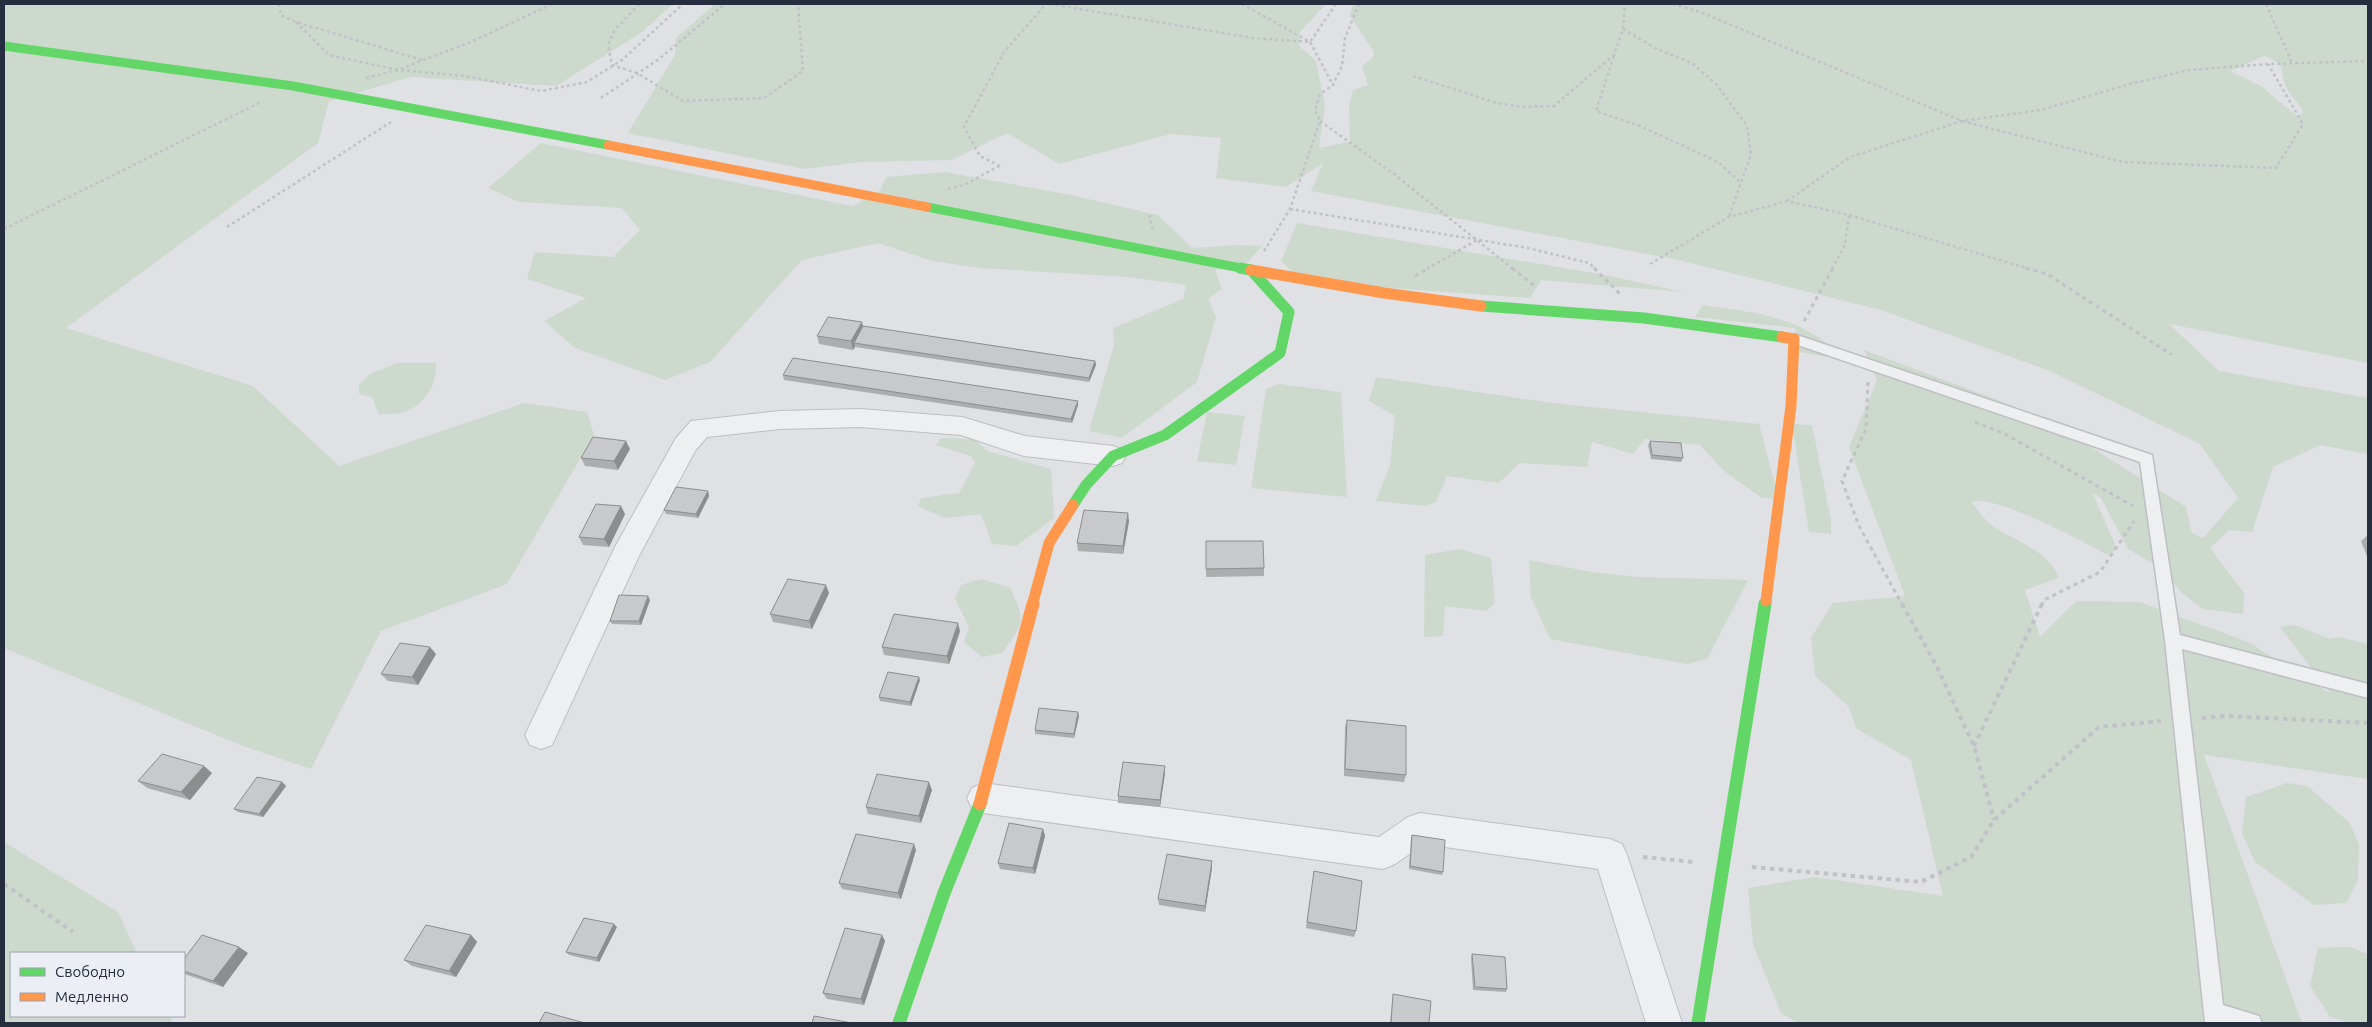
<svg xmlns="http://www.w3.org/2000/svg" width="2372" height="1027" font-family="Ubuntu,sans-serif">
	<style>
		.green { fill: #ced9ce; fill-rule: evenodd }
		.lines { fill: none; stroke-linecap: round; stroke-linejoin: round }
		.lane-casing { stroke: #bdbfc2; stroke-width: 3 }
		.street-casing { stroke: #bdbfc2; stroke-width: 2 }
		.path-far2 { stroke: #c1c2c7; stroke-width: 2.5; stroke-dasharray: 3 3; stroke-linecap: butt }
		.path-far1 { stroke: #c1c2c7; stroke-width: 3; stroke-dasharray: 4 4; stroke-linecap: butt }
		.path { stroke: #c1c2c7; stroke-width: 4; stroke-dasharray: 4.5 4.5; stroke-linecap: butt }
		.lane { fill: #eeeff1; fill-rule: evenodd }
		.street { fill: #eeeff1; fill-rule: evenodd }
		.fast-far2 { stroke: #63d668; stroke-width: 9 }
		.fast-far1 { stroke: #63d668; stroke-width: 11 }
		.fast { stroke: #63d668; stroke-width: 13 }
		.slow-far2 { stroke: #ff974d; stroke-width: 9 }
		.slow-far1 { stroke: #ff974d; stroke-width: 11 }
		.slow { stroke: #ff974d; stroke-width: 13 }
		.wall { fill: #abadaf }
		.shaded-wall { fill: #8b8d8f }
		.building { fill: #c7c9cc; stroke: #8b8d8f }
	</style>
	<rect width="100%" height="100%" fill="#dfe1e4"/>
	<path class="green" d="M4 4H673L642 32 556 86 410 77 329 101 318 143 66 328 253 386 339 466 524 403 587 412 594 435 507 584 381 631 311 769 243 746 4 648Z
		M715 4H1326L1300 32 1299 46 1316 61 1325 105 1319 148 1350 142 1349 107 1353 90 1368 85 1362 66 1373 57 1374 52 1350 16 1353 4H2368V363L2169 324 2219 371 2368 398V454L2320 445 2273 467 2252 532 2229 530 2210 548 2244 593 2243 614 2203 609 2182 593 2159 567 2128 549 2101 498 2092 492 2117 549 2109 555C2082 542 1997 494 1971 502 1977 508 1982 517 1989 523 2012 541 2047 548 2059 578L2025 590 2040 637 2076 601 2140 602 2248 642 2331 694 2280 627 2294 625 2330 639 2338 637 2368 644V779L2204 755 2302 1023H1798L1781 1013 1753 944 1748 888 1815 877 1943 896 1911 760 1857 729 1848 706 1815 676 1811 638 1833 603 1905 596 1849 447 1877 380 1864 350 2011 405 2094 449 2186 507 2191 532 2203 538 2238 498 2200 444 2050 371 1881 310 1674 259 1311 191 1323 163 1286 187 1216 178 1221 138 1171 134 1059 164 1007 133 952 160 861 162 805 169 628 133 675 55 676 38ZM2264 56C2289 64 2278 74 2288 90 2292 97 2298 103 2303 110L2299 118 2261 86 2230 71Z
		M541 143 852 206 880 191 886 177 945 172 1071 195 1158 215 1192 248 1236 245 1262 246 1248 262 1215 270 1222 289 1208 299 1216 317 1197 382 1122 438 1089 431 1114 345 1113 328 1183 299 1186 285 1128 277 981 268 932 261 878 243 802 260 710 362 665 380 575 348 544 321 586 298 527 279 535 252 613 257 640 230 622 208 519 202 488 188Z
		M1297 223 1605 275 1683 292 1541 280 1530 298 1377 287 1307 286 1281 261Z
		M1703 305C1752 313 1791 314 1831 347L1827 357 1800 352 1795 328 1695 317Z
		M397 363H436C437 396 412 418 379 414L372 397 359 394V385L370 374Z
		M1376 377 1552 403 1759 424 1779 499 1762 498 1724 471 1700 445 1645 439 1633 454 1592 442 1587 467 1519 463 1499 483 1447 476 1436 502 1426 506 1376 501 1390 465 1395 416 1369 401Z
		M1280 384 1341 392 1347 497 1251 488 1266 389Z
		M1207 412 1245 416 1236 465 1197 461Z
		M1792 424 1812 425 1831 519V534L1809 532Z
		M941 438 975 439 987 451 1051 469 1054 518 1016 546 992 544 981 514 944 518 918 506 921 498 959 493 975 463 971 456 936 445Z
		M1460 549 1491 558 1495 603 1486 611 1445 606 1443 636 1424 637 1425 555Z
		M1529 560 1592 572 1637 577 1748 580 1707 659 1687 664 1550 639 1531 597Z
		M981 579 1009 587C1027 620 1024 623 1002 653L982 657 964 642 969 627 955 599 961 585Z
		M2287 783 2307 786 2349 822 2359 844 2358 880 2346 903 2314 905 2255 862 2242 833 2246 797Z
		M4 842 118 912 137 953H11V1016H169L173 1023H4Z
		M2350 947 2368 954V1023H2350L2330 1017 2310 986 2318 948Z"/>
	<g class="lines">
		<defs>
			<path id="lane" d="M1794 334 2152 455 2180 635 2368 684V698L2182 649 2223 1005 2259 1016 2262 1023H2205L2165 640 2140 462 1789 342 1787 339Z"/>
			<path id="street" d="M860 409 962 417 1025 436 1113 446 1122 449 1126 456 1122 463 1113 466 1024 456 961 435 860 427 780 429 707 437 695 451 639 556 552 745 541 749 530 745 525 735 615 547 676 438 691 421 780 411Z
				M983 783 1379 837 1408 817 1420 813 1610 839 1622 844 1627 855 1682 1023H1646L1598 869 1424 844 1395 864 1383 869 983 813 972 808 967 798 972 788Z"/>
		</defs>
		<use href="#lane" class="lane-casing"/>
		<use href="#street" class="street-casing"/>
		<path class="path-far2" d="M279 4 281 15 296 22 422 60
			M639 4 614 31 608 45 612 65 637 73 683 101 764 98 803 71 798 4
			M1050 4 1253 38 1310 42 1336 4
			M1242 4 1310 42 1333 85
			M1673 4 1700 12 1962 121 2122 162 2276 168 2303 124 2268 64
			M2266 4 2292 63
			M296 22 329 55 398 70 473 41 552 4
			M1623 29 1657 49 1692 63 1716 84 1747 126 1751 154 1729 217
			M1614 56 1596 111 1640 126 1718 162 1740 182
			M1413 76 1497 103 1522 107 1554 106 1614 55 1623 29 1625 4
			M366 78 398 70 465 76 541 91 587 82 622 60 683 4
			M601 98 659 59 725 4
			M1320 121 1394 174 1513 269
			M1000 166 980 156 964 127 1004 52 1046 4
			M948 189 964 185 999 166
			M1787 201 1850 157 1962 121 2041 110 2130 84 2189 70 2268 64 2368 61
			M1290 209 1528 248 1589 263 1595 269
			M1149 215 1153 231
			M227 227 391 122
			M4 229 261 102
			M1264 251 1290 209 1320 121 1315 110 1320 94 1333 85 1342 66 1345 38 1359 4
			M1650 264 1729 217 1787 201 1849 215 2030 269
			M1427 269 1477 240
			M1832 269 1845 245 1849 215"/>
		<path class="path-far1" d="M1512 268 1536 287
			M1594 268 1621 295
			M2026 268 2047 274 2172 355
			M1415 276 1429 268
			M1804 321 1833 268
			M1868 382 1866 429 1842 481 1859 526 1903 606
			M1975 422 2005 434 2133 506
			M2041 606 2044 600 2100 572 2134 521"/>
		<path class="path" d="M1902 604 1936 665 1974 746 1994 820
			M2202 718 2226 716 2368 723
			M1974 746 2042 604
			M1643 857 1694 862
			M1752 867 1921 882 1971 857 1994 820 2099 727 2161 721
			M4 884 73 932"/>
		<use href="#lane" class="lane"/>
		<use href="#street" class="street"/>
		<path class="fast-far2" d="M4 46 293 86 608 145
			M927 207 1246 269"/>
		<path class="fast-far1" d="M1481 306 1644 318 1782 337
			M1073 505 1086 485 1113 456 1165 435 1280 353 1289 312 1251 270 1240 268
			M1765 606 1766 601"/>
		<path class="fast" d="M899 1023 944 893 980 804
			M1698 1023 1765 604"/>
		<path class="slow-far2" d="M608 145 927 207"/>
		<path class="slow-far1" d="M1251 270 1384 293 1481 306
			M1766 601 1791 406 1794 339 1782 337
			M1032 606 1049 543 1073 505"/>
		<path class="slow" d="M980 804 1033 604"/>
	</g>
	<path class="wall" d="M863 326 1095 361 1096 365 1089 382 855 347 853 350 819 344 817 336Z
		M783 375 1078 405 1072 423 784 380Z
		M1650 441 1683 458 1681 462 1651 459 1648 445Z
		M630 449 618 470 585 466 581 458Z
		M708 491 709 496 698 518 666 514 664 510Z
		M625 514 609 547 583 545 579 537Z
		M1129 521 1123 554 1078 551 1077 543Z
		M2368 535V559L2361 541Z
		M1206 541 1264 568V576L1206 577Z
		M829 593 812 629 773 622 770 614Z
		M650 600 641 625 612 624 610 621Z
		M960 631 949 664 884 655 882 647Z
		M436 654 418 685 388 681 381 674Z
		M920 680 911 706 880 701 879 697Z
		M1079 716 1074 738 1035 734V730Z
		M1347 720 1406 775 1404 782 1344 776 1345 727Z
		M212 773 190 800 147 788 138 781Z
		M1165 773 1160 807 1118 803V796Z
		M282 782 286 786 263 817 238 812 234 809Z
		M932 790 921 823 868 814 866 807Z
		M1043 829 1045 836 1035 874 1000 869 998 863Z
		M1412 835 1443 872 1442 875 1409 869 1411 838Z
		M916 850 901 899 842 889 839 883Z
		M1212 868 1205 912 1159 905 1158 899Z
		M1314 871 1356 931 1354 937 1306 928Z
		M617 927 599 962 569 955 566 952Z
		M471 935 477 942 456 977 412 966 404 960Z
		M885 941 864 1005 827 999 823 993Z
		M248 953 223 987 184 974V959Z
		M1472 954 1507 989 1506 992 1473 990 1471 958Z
		M1393 994 1429 1023H1390Z"/>
	<path class="shaded-wall" d="M862 322 864 330 854 343 855 347 853 350 851 341Z
		M1095 361 1096 365 1089 382V378Z
		M1078 401V405L1072 423 1071 419Z
		M626 441 630 449 618 470 614 461Z
		M708 491 709 496 698 518 696 514Z
		M621 506 625 514 609 547 604 539Z
		M1128 513 1129 521 1123 554V546Z
		M826 585 829 593 812 629 809 621Z
		M648 596 650 600 641 625 639 621Z
		M958 623 960 631 949 664 947 656Z
		M430 647 436 654 418 685 412 677Z
		M919 677 920 680 911 706 910 702Z
		M1078 712 1079 716 1074 738V734Z
		M204 766 212 773 190 800 181 792Z
		M1165 766V773L1160 807V800Z
		M282 782 286 786 263 817 259 814Z
		M929 782 932 790 921 823 919 816Z
		M1043 829 1045 836 1035 874 1033 868Z
		M914 844 916 850 901 899 898 893Z
		M1212 861V868L1205 912V906Z
		M614 924 617 927 599 962 597 958Z
		M471 935 477 942 456 977 449 971Z
		M882 935 885 941 864 1005 861 999Z
		M239 947 248 953 223 987 213 981Z"/>
	<path class="building" d="M828 317 862 322 851 341 817 336Z
		M863 326 1095 361 1089 378 854 343Z
		M793 358 1078 401 1071 419 783 375Z
		M593 437 626 441 614 461 581 458Z
		M1650 441 1681 443 1683 458 1652 455Z
		M676 487 708 491 696 514 664 510Z
		M596 504 621 506 604 539 579 537Z
		M1084 510 1128 513 1123 546 1077 543Z
		M1206 541H1263L1264 568 1206 569Z
		M788 579 826 585 809 621 770 614Z
		M619 595 648 596 639 621H610Z
		M894 614 958 623 947 656 882 647Z
		M400 643 430 647 412 677 381 674Z
		M888 672 919 677 910 702 879 697Z
		M1039 708 1078 712 1074 734 1035 730Z
		M1347 720 1406 726V775L1345 769Z
		M162 754 204 766 181 792 138 781Z
		M1123 762 1165 766 1160 800 1118 796Z
		M877 774 929 782 919 816 866 807Z
		M257 777 282 782 259 814 234 809Z
		M1009 823 1043 829 1033 868 998 863Z
		M856 834 914 844 898 893 839 883Z
		M1412 835 1445 840 1443 872 1410 866Z
		M1167 854 1212 861 1205 906 1158 899Z
		M1314 871 1362 881 1356 931 1307 922Z
		M584 918 614 924 597 958 566 952Z
		M426 925 471 935 449 971 404 960Z
		M845 928 882 935 861 999 823 993Z
		M202 935 239 947 213 981 184 971V959Z
		M1472 954 1505 957 1507 989 1475 987Z
		M1393 994 1431 1001 1429 1023H1391Z
		M545 1012 585 1023H539Z
		M814 1016 852 1023H812Z"/>
	<rect width="2372" height="1027" fill="none" stroke="#252d3e" stroke-width="10"/>
	<rect x="10" y="952" width="175" height="65" fill="#ebeff5" stroke="#9ca1ac"/>
	<rect x="20" y="968" width="25" height="8" fill="#63d668" stroke="#9ca1ac"/>
	<text x="55" y="977" font-size="15" fill="#252d3e">Свободно</text>
	<rect x="20" y="993" width="25" height="8" fill="#ff974d" stroke="#9ca1ac"/>
	<text x="55" y="1002" font-size="15" fill="#252d3e">Медленно</text>
</svg>
